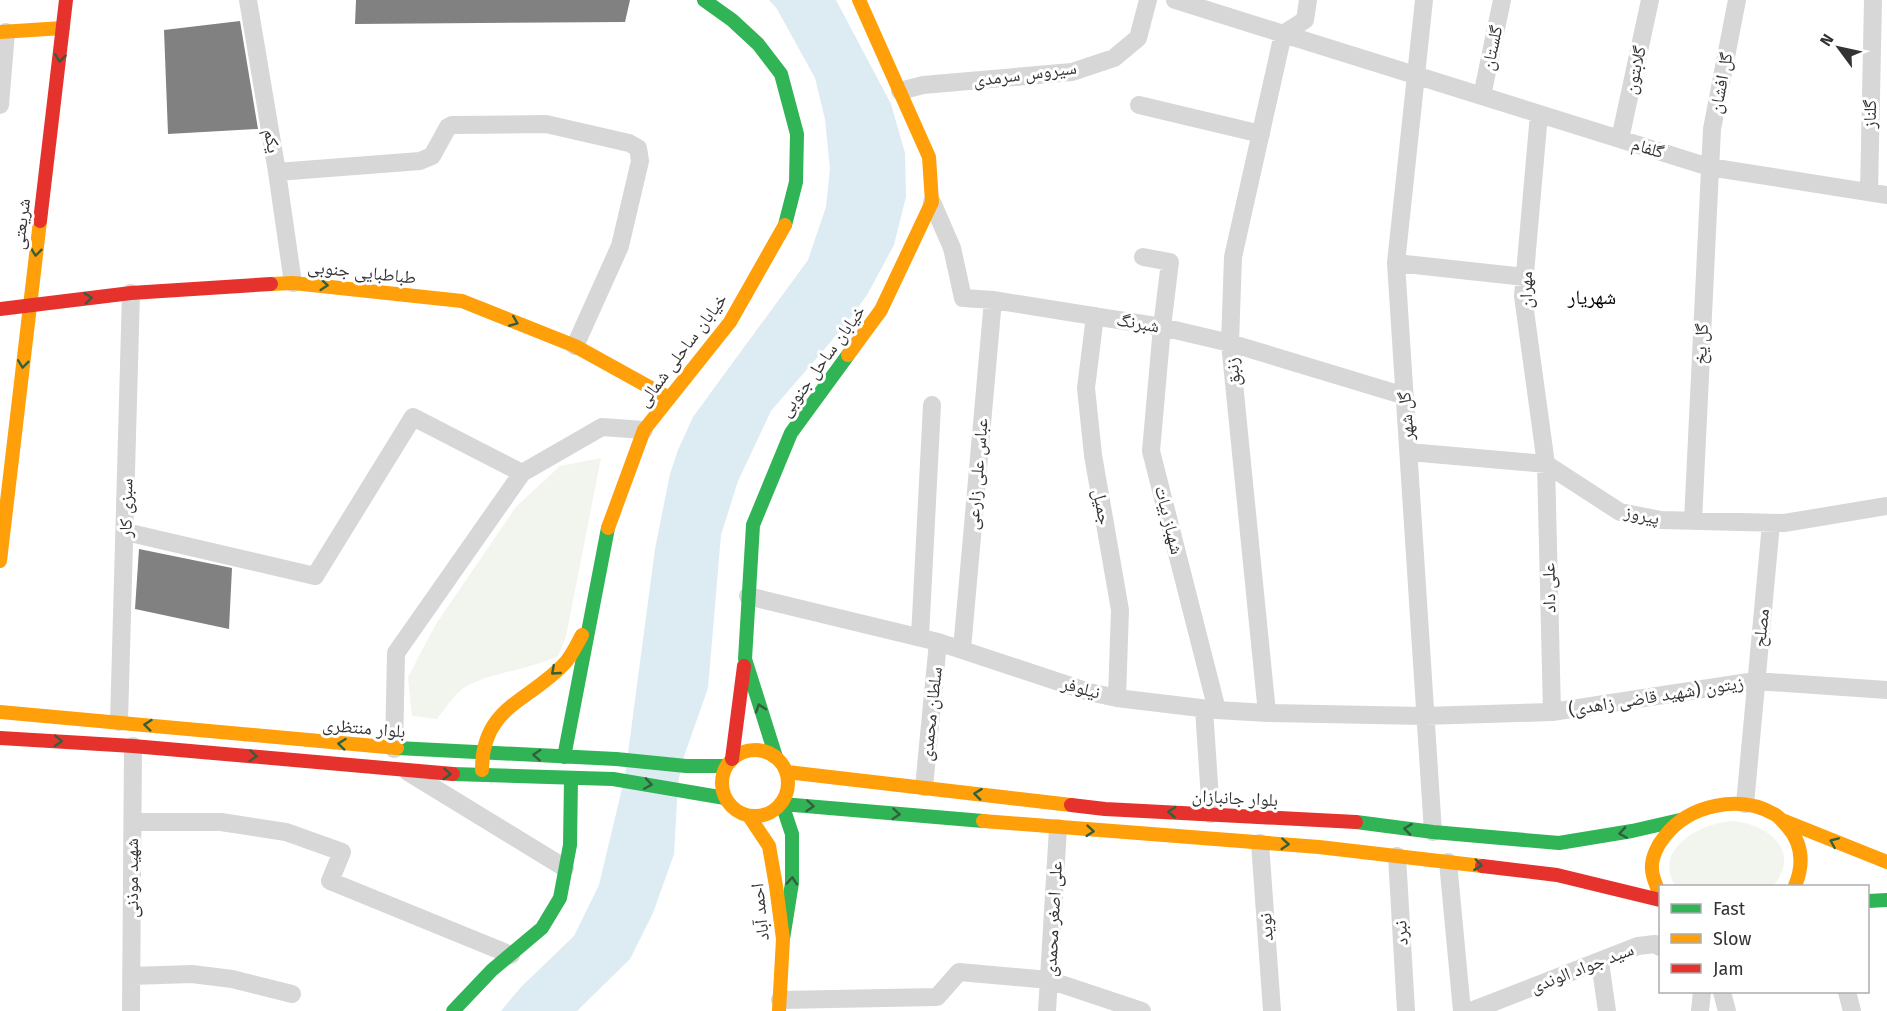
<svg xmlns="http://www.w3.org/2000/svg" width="1887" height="1011" font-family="'Fira Sans','Noto Naskh Arabic',sans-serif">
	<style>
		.green { fill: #f1f5ed }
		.water { fill: #ddebf3 }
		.building { fill: #818181 }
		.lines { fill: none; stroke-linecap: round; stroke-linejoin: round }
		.street { stroke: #d7d7d7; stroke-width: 18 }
		.fast { stroke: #30b455; stroke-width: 14 }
		.slow { stroke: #ff9f0a; stroke-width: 14 }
		.jam { stroke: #e5322d; stroke-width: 14 }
		.oneway { stroke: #32603f }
		.labels { text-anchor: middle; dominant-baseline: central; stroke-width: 6; stroke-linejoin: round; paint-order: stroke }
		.street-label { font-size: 18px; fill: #333; stroke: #fff }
		.neighbourhood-label { font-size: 20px; fill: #000; stroke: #fff }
	</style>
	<rect width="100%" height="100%" fill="#fff"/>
	<path class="green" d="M601 458 566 636 558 656C529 670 492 672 465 687 455 693 445 709 437 719L412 716 408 677 436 624 516 507 560 466Z
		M1731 821C1767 823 1803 851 1773 886H1675C1653 848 1700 824 1731 821Z"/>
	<path class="water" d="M769 0H836L891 104 905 153 906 197 894 245 867 295 846 324 771 411 738 481 721 535 708 688 682 762 678 784 674 854 653 913 630 959 577 1011H501L521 987 574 936 599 885 625 776 655 549 670 474 678 450 693 417 808 260 826 207 830 169 825 119 815 78 777 9Z"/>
	<path class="building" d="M356 0H630L625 22 355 24Z
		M240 21 258 129 168 134 164 30Z
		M139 549 232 568 229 629 135 609Z"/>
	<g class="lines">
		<path class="street" d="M248 0 277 172 293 283
			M1175 0 1709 167 1887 195
			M1424 0 1396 263 1433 832
			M900 91 923 85 1072 72 1114 58 1138 38 1148 0
			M1482 96 1502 0
			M0 105 6 32
			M1139 105 1261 134
			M1539 114 1523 296 1546 464 1552 712
			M1620 139 1650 0
			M277 172 420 161 432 156 448 127 452 125 546 124 629 143 638 148 640 161 620 246 575 346
			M1869 192 1873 0
			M932 202 952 248 963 298 993 300 1162 327 1230 343 1405 396
			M1143 257 1170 262 1162 327 1151 451 1217 710
			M1396 263 1525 277
			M1095 316 1086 388 1093 455 1120 610 1117 698
			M1409 452 1546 464 1620 512 1661 520 1784 523 1887 506
			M1693 521 1712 129 1737 0
			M126 532 315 576 413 417 522 473
			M748 596 938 642 1089 692 1117 698 1217 710 1267 713 1424 716 1552 712 1755 681 1887 690
			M920 637 932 405
			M962 649 993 300
			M1204 709 1211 814
			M1267 713 1230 343 1233 257 1283 34 1305 20 1308 0
			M119 722 131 293
			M394 749 396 653 522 473 602 427 644 430
			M408 772 565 868
			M924 787 938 642
			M1745 804 1771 524
			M133 822H221L286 832 342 852 330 881 511 955
			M1260 843 1272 1011
			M1397 856 1406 1011
			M1448 862 1462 1011
			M1600 962 1607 1011
			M131 976 192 974 232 979 292 994
			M1722 992 1727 1011
			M1847 992 1852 1011
			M780 1000 937 997 959 972 1049 980 1142 1011
			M131 1011 133 746
			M1047 1011 1058 828
			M1471 1011 1638 946 1655 944 1660 947
			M1700 1011 1702 992"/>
		<path class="fast" d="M704 0 732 20 758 44 781 74 797 134 796 182 785 225
			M397 748 616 759 686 766H726
			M564 757 608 528
			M776 757 745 659 753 525 791 433 848 355
			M453 774 613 779 725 798
			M1356 822 1433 832 1559 843 1632 831 1680 820
			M1868 901 1887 900
			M783 939 792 883V834L782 804 983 821
			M453 1011 492 970 542 928 560 898 570 845 571 779"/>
		<path class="slow" d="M0 32 63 28
			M271 284 293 283 462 301 575 346 669 398
			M848 355 881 310 932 202 929 157 859 0
			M608 528 644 430 730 322 785 225
			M0 561 40 221
			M0 712 397 748
			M722 783a33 33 0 1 1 66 0a33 33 0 1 1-66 0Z
			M482 770C482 706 529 702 565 663 572 655 577 644 582 635
			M787 772 1071 805
			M749 816 769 846 776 886 783 939 779 1011
			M1782 820 1887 862
			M983 821 1319 847 1482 866
			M1660 896C1658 888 1652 878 1652 869 1651 858 1658 844 1665 836 1689 805 1739 794 1774 814 1779 816 1783 822 1787 826 1803 844 1804 864 1795 886"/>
		<path class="jam" d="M40 221 66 0
			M0 309 131 293 271 284
			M0 738 133 746 453 774
			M732 759 744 666
			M1071 805 1105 809 1356 822
			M1482 866 1557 875 1660 900"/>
	</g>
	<defs><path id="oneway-chevron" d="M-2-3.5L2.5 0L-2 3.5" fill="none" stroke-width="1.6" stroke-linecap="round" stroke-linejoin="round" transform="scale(1.5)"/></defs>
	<g class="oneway">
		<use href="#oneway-chevron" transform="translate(60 58) rotate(97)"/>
		<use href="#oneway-chevron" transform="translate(36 252) rotate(97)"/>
		<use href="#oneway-chevron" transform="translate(324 285) rotate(5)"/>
		<use href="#oneway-chevron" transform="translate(88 298) rotate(-7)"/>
		<use href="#oneway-chevron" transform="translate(514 322) rotate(22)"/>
		<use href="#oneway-chevron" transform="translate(23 364) rotate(97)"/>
		<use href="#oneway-chevron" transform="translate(555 671) rotate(139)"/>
		<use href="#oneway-chevron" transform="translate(760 708) rotate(-108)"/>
		<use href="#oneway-chevron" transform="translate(148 725) rotate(-174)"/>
		<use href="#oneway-chevron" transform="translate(58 741) rotate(3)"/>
		<use href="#oneway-chevron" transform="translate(342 744) rotate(-174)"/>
		<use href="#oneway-chevron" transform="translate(537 755) rotate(-177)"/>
		<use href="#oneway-chevron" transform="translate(253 756) rotate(5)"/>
		<use href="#oneway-chevron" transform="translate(447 774) rotate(4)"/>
		<use href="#oneway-chevron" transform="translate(648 784) rotate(9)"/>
		<use href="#oneway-chevron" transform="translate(978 794) rotate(-173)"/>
		<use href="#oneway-chevron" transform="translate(810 806) rotate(5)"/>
		<use href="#oneway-chevron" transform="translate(1172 812) rotate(-177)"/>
		<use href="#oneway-chevron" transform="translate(896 814) rotate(5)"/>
		<use href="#oneway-chevron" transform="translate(1408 829) rotate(-173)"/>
		<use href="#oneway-chevron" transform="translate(1090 831) rotate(5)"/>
		<use href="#oneway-chevron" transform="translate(1623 833) rotate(171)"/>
		<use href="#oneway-chevron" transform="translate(1834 842) rotate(-157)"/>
		<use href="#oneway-chevron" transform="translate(1285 844) rotate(4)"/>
		<use href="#oneway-chevron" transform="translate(1478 865) rotate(7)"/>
		<use href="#oneway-chevron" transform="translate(792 881) rotate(-86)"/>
	</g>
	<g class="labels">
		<g class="street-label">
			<text transform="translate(1492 48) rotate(-78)">گلستان</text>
			<text transform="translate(1635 70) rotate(-78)">گلابتون</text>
			<text transform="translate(1025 74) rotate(-7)">سیروس سرمدی</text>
			<text transform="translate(1721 83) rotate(-79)">گل افشان</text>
			<text transform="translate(1870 114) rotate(-89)">گلناز</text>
			<text transform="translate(272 141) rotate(80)">یکم</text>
			<text transform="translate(1648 148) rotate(17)">گلفام</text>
			<text transform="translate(21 224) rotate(-83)">شریعتی</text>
			<text transform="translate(362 272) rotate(6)">طباطبایی جنوبی</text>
			<text transform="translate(1526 290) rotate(-90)">مهران</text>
			<text transform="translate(1138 323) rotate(10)">شبرنگ</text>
			<text transform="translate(1701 344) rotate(-87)">گل یخ</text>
			<text transform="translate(682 350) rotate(-53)">خیابان ساحلی شمالی</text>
			<text transform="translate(822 361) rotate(-54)">خیابان ساحل جنوبی</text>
			<text transform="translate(1233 372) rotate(-96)">زنبق</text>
			<text transform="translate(1406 416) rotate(-94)">گل شهر</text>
			<text transform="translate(977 474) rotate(-85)">عباس علی زارعی</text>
			<text transform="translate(1102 507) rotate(80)">جمیل</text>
			<text transform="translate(126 508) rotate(-89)">سبزی کار</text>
			<text transform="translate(1642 515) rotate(12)">پیروز</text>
			<text transform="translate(1169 520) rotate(76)">شهباز بیات</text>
			<text transform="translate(1549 588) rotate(-91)">علی داد</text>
			<text transform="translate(1761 628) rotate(-84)">مصلح</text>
			<text transform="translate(1081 688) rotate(15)">نیلوفر</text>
			<text transform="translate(1656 696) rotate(-9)">زیتون (شهید قاضی زاهدی)</text>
			<text transform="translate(931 714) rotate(-84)">سلطان محمدی</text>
			<text transform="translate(364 728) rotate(5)">بلوار منتظری</text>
			<text transform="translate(1235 798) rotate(3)">بلوار جانبازان</text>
			<text transform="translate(132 878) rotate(-90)">شهید موذنی</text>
			<text transform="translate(760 912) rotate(-96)">احمد آباد</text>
			<text transform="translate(1053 919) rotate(-87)">علی اصغر محمدی</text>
			<text transform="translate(1266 927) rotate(-94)">نوید</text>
			<text transform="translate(1401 933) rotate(-94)">نبرد</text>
			<text transform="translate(1582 968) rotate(-21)">سید جواد الوندی</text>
		</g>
		<g class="neighbourhood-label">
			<text x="1592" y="297">شهریار</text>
		</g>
	</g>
	<rect x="1659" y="885" width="210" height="108" fill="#ffffff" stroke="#adadad" stroke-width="1.5"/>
	<rect x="1671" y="904" width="30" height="9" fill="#30b455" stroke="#adadad" stroke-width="1.5"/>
	<text x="1713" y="915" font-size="18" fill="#333333">Fast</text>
	<rect x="1671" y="934" width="30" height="9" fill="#ff9f0a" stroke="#adadad" stroke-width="1.5"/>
	<text x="1713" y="945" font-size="18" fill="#333333">Slow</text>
	<rect x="1671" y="964" width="30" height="9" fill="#e5322d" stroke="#adadad" stroke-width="1.5"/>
	<text x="1713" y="975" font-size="18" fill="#333333">Jam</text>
	<g transform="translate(1839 48) rotate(303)" stroke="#ffffff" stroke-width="4.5" paint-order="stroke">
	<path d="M0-4.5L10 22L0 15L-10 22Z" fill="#333333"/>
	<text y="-9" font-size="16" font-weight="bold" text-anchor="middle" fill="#333333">N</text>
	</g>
</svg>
